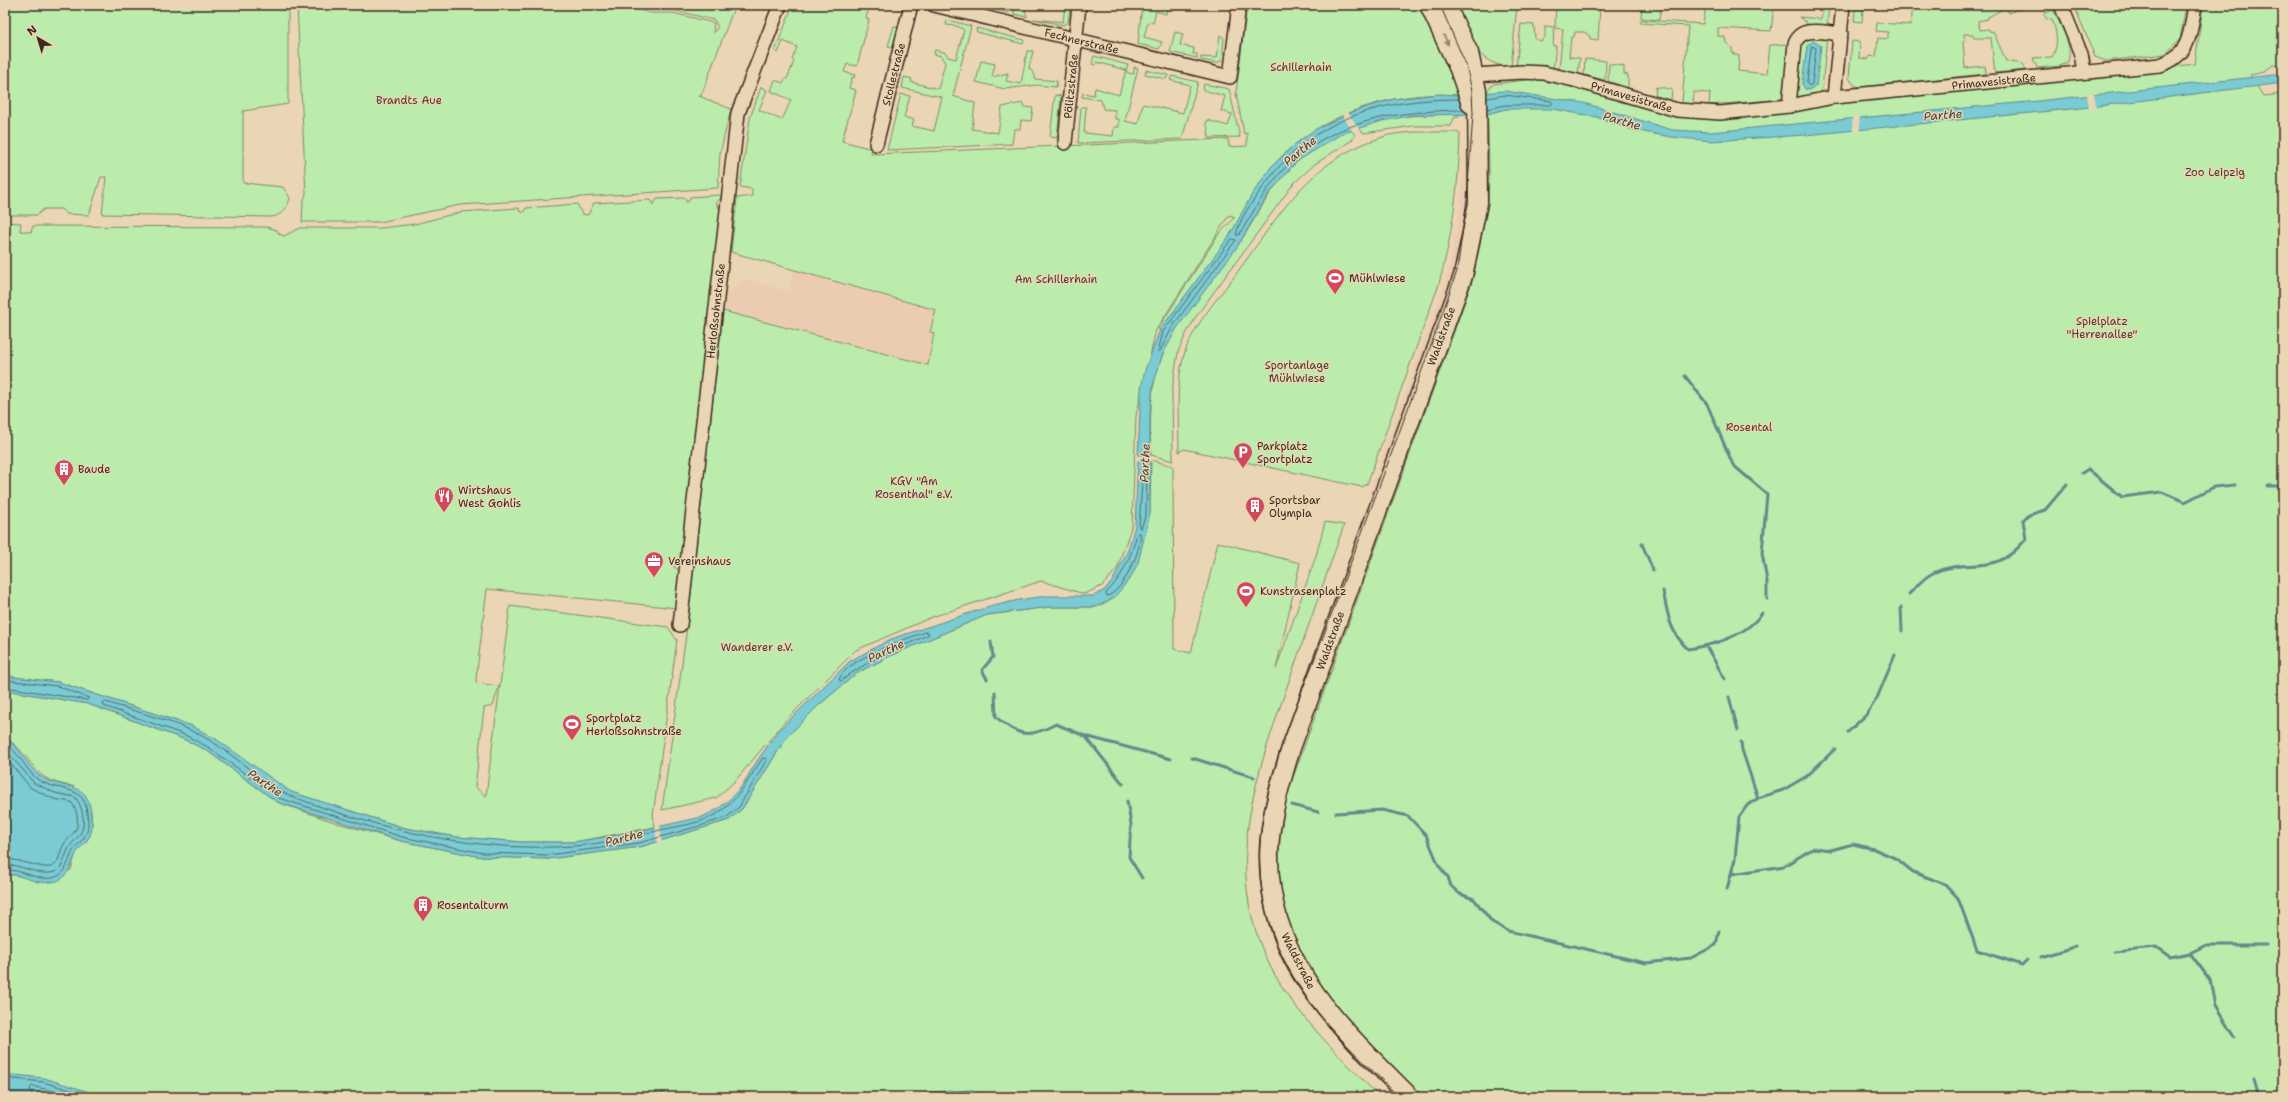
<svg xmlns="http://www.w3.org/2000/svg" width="2288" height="1102" font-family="'Shantell Sans',sans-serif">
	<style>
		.built { fill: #ecccb0 }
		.green { fill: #bbecac; stroke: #7b8b65 }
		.water { fill: #7acbd4; stroke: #618b8b }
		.pier { fill: #ead5b4 }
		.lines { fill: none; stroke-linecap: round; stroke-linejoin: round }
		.shore { stroke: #546a67; stroke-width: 1 }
		.stream { stroke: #618b8b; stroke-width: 3 }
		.street-casing { stroke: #3b2a1e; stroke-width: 16 }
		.secondary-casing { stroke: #3b2a1e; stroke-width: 21 }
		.street { stroke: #ead5b4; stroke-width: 13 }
		.secondary { stroke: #ead5b4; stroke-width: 18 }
		.tram { stroke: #3b2a1e; stroke-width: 1 }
		.oneway { fill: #928069 }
		.labels { text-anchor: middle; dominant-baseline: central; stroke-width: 3; stroke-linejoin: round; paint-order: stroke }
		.street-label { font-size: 11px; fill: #3b2a1e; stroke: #ead5b4 }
		.park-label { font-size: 11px; fill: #483d2c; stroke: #ead5b4 }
		.poi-label { font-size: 11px; fill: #3b2a1e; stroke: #ead5b4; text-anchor: start }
		.water-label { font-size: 12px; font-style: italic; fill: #444239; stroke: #ead5b4 }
	</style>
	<rect width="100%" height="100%" fill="#ead5b4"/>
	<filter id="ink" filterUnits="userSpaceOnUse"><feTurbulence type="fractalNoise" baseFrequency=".025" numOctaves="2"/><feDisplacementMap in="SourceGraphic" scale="8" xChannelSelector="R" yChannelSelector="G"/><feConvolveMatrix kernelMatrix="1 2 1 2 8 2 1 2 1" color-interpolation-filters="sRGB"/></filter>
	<g filter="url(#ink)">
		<path class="built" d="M1465 145 1473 147 1472 181 1462 254 1376 503 1367 499 1449 272 1461 200Z
			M794 270 936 310 930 331 934 333 928 365 723 311 724 290 735 289 742 279 789 291Z"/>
		<path class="green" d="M5 5H288V104L243 111V183L283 187 290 198C288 207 282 216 271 217L102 214 106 177H101L89 215 67 214 61 209H44L37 215H5Z
			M297 5H637L640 10 651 13H673L714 23 713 33 718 27 714 20 668 9H653L647 5H735L701 96H699L731 109 720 153 718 188 460 205 380 222H302L303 202 306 194Z
			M793 5H870L866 18 869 20 857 66 847 64 844 72 855 75 854 78 852 77 849 88 856 90 842 141 872 149 871 154 1228 139 1229 147 1247 146V133L1244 134 1236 93 1247 5H1423L1460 91 1457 95C1391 90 1314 116 1271 168 1254 188 1244 213 1230 235 1209 268 1183 298 1160 330L1158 329 1218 235 1235 217 1229 215 1156 330 1136 416 1132 525 1117 569 1102 586 1084 594 1041 581 932 617 856 650 787 719 735 781 716 798 662 810 687 627 723 311 928 365 934 333 930 332 936 310 731 252 737 198 752 196V189L740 187 750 118 761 87 767 90 759 110 782 120 791 100 771 91 775 80 783 83 785 79H787L794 62 792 60 797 47 783 41 778 53 775 51Z
			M987 5 1010 8 1009 13 986 7Z
			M1015 5H1024L1027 17 1014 14Z
			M1065 5 1070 6 1068 22 1063 25 1033 19 1063 22Z
			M1142 5H1168L1166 14 1156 11 1153 23 1148 22 1144 37 1162 42 1159 49 1138 44Z
			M1454 5H1461L1463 8 1469 5H1517L1511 67C1473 64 1469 35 1454 5Z
			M1556 5H1600L1598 40 1590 39V36L1584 32H1575L1574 37H1571L1569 57 1580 58 1578 74 1559 70 1563 29 1554 28 1553 46H1556L1553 69 1516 67 1521 24 1534 25 1535 39 1541 41 1545 37V26L1555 27Z
			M1642 5H1661L1659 20 1641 18Z
			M1706 5H1774L1771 31 1718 28V36L1725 37 1726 43 1732 48V53L1739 56 1738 71 1767 74 1770 45 1791 44 1786 99 1709 105 1710 93 1694 92 1693 105 1682 103 1688 26 1640 23 1641 20 1703 24Z
			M1823 5H1829L1827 27 1807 25V23L1799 17 1821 19Z
			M1913 5H2004L2005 8 1988 17V19L1978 21 1980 30 1989 29 1990 32 1993 31 2006 61 2023 64 2026 70 1995 73 1991 38H1974L1973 34H1964L1965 41 1963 42 1965 68 1985 66 1986 74 1859 87 1854 85 1849 78 1852 41 1860 42 1859 58 1869 59V56L1876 57 1878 38 1888 39V32L1876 31 1877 23 1911 25Z
			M2011 5H2028L2009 13 2006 7Z
			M2074 5H2186L2180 39 2165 54 2106 61 2095 57Z
			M2203 5H2283V65H2273L2264 72 2250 75 2263 96 2283 94V1097H1423C1355 1028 1274 957 1279 851 1280 831 1284 813 1287 794L1473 279 1488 204 1489 167 1487 91 1493 84 1534 79 1590 88 1676 117 1724 118 1848 102 2195 64Z
			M1855 9H1863L1862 22 1854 21Z
			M2053 10C2060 25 2075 48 2067 63L2060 66 2037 68 2033 58 2052 57C2059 46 2057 31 2052 20L2047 19 2043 14Z
			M947 20 971 26 953 96 975 103 972 129 998 133 1002 107 1023 103V107L1033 108 1031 121 1021 120 1020 129H1014L1012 144 887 150 901 94 910 96 904 117 914 120 912 126 934 131 942 97 902 88 904 77 912 79 911 82 938 89 945 63 941 56 934 54 935 50 946 53 948 57 956 59 964 30 957 26 946 25Z
			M894 26 898 27 893 47 888 46Z
			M976 28 1024 40 1023 44 977 32Z
			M1175 32 1183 34 1180 45 1194 48 1193 54H1197V58L1170 52Z
			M1220 35 1224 38 1222 60 1217 63 1201 60V57L1217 58Z
			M1827 36 1822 89 1816 95 1794 98 1800 43 1803 39Z
			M1027 51H1033L1029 68 1035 75V79L1057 81 1056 87 1036 85 1005 89 976 82 981 61 995 64 992 77 1008 73 1006 81 1021 84Z
			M1094 56 1128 65 1126 70 1128 73 1134 74V67L1138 68 1125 121 1138 124 1143 104 1183 113 1190 85 1170 80 1172 76 1198 82 1182 139 1078 143 1081 107H1086L1084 133 1113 136 1114 127H1119V119H1115V110L1103 109 1101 100 1082 97 1083 93 1094 95 1095 88 1119 95 1126 70 1096 62 1095 65 1092 64Z
			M1585 59 1606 61 1605 80 1584 75Z
			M1609 64 1624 66V74L1628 75V88L1608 81Z
			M1146 70 1168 75 1166 79 1145 74Z
			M1204 84 1229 89 1240 137 1209 138 1208 128 1206 125 1207 120 1228 126 1232 114 1221 111 1225 96 1203 90Z
			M1656 87 1672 89 1671 100 1655 97Z
			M1055 95 1061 96 1057 138 1050 137Z
			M1458 114 1459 117 1454 118 1451 126H1414L1364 133 1359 129C1380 114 1432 115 1458 114Z
			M1352 130 1355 136 1352 140 1315 164 1294 183 1197 315 1186 334 1178 352 1172 390 1173 461 1151 455C1150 421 1149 388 1162 356 1179 316 1211 283 1236 248 1256 220 1270 185 1297 162 1313 148 1333 136 1352 130Z
			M1416 132H1456L1460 134C1459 184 1452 239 1438 287L1367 484 1362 487 1184 449 1179 452C1179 420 1175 386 1184 355 1193 325 1218 299 1236 274 1279 216 1309 159 1383 137 1393 133 1405 133 1416 132Z
			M719 195 722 197 716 203 721 211 681 558 675 561 674 567 680 571 677 608 487 589 476 679V683L499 686 493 706 484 708 475 787 486 796 510 606 668 627 677 640 653 815 655 827 574 842H523L457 837 405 828 291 792 192 726 58 682 5 676V222L21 223 20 231 31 232 33 226 266 227 277 230 279 234 284 236 300 228H381L415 224 461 212 519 208 520 212H524L526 208 577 204 582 214 588 215 594 203 650 200 653 205 657 199 685 198 686 202H688L690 197Z
			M1151 460 1173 466 1174 649 1191 653 1218 542 1300 563 1276 669 1316 556 1325 522 1344 525C1326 576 1308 627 1290 678 1257 774 1220 867 1270 966 1296 1017 1341 1056 1379 1097H5V874L24 876 38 882 71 870 76 852 89 837 92 827 91 811 73 786C28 781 36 756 5 738V690L88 704 183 739 206 750 277 802 334 822 401 841 482 857 548 859 640 847 729 820 742 809 786 738 819 705 857 673 894 654 987 615 1050 607H1096L1113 599 1150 513Z"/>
		<path class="water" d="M1813 41 1821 46 1816 86 1809 90 1805 89 1802 84 1807 46Z
			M2283 74V83L2082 108 1805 135 1711 141 1671 137 1633 130 1596 117 1553 109H1506L1487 114 1414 115 1382 121 1341 134 1296 162 1268 195 1237 247 1177 328 1162 356 1153 386 1150 414V513L1138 563 1131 577 1113 599 1096 607H1050L987 615 894 654 857 673 819 705 786 738 742 809 729 820 640 847 548 859 482 857 401 841 277 802 206 750 183 739 88 704 5 690V676L58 682 192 726 216 739 291 792 405 828 457 837 523 842H574L635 832 702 817 718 809 730 799 741 787 757 761 779 730 850 661 891 639 985 608 1019 600 1045 596H1093L1103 591 1112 582 1128 550 1135 526 1141 388 1145 370 1160 330 1230 235 1251 196 1271 167 1293 146 1314 130 1357 110 1394 99 1439 94 1457 95 1505 91 1584 103 1672 130 1711 132 2038 101Z
			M5 738C21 747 27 766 40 776 63 792 90 778 91 816 92 823 93 831 89 837 86 844 79 847 76 854 70 866 68 880 52 882 36 885 22 874 5 874Z
			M5 1074 44 1078 105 1097H31L5 1093Z"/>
		<path class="pier" d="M2094 93 2096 108 2089 109 2087 94Z
			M1348 112 1359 129 1356 131 1353 132 1342 115Z
			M1859 116 1860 131 1853 132 1852 117Z
			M1137 456 1153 457V461L1137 460Z
			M660 824 662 843 657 844 655 825Z"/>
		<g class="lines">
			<path class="shore" d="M1812 46 1816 48 1812 84 1809 86 1807 83Z
				M1487 98 1505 95 1551 101 1553 103 1551 105H1506L1487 109
				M1459 99C1377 99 1309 120 1261 190 1252 202 1239 220 1236 235H1239C1255 209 1271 179 1294 159 1342 118 1403 111 1463 110
				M1232 239 1236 240 1233 244 1173 326 1160 351 1158 352 1163 332Z
				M1145 468 1147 470 1146 513 1141 529 1139 526 1143 469Z
				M1140 533C1143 548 1123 592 1107 596L1106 593C1123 577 1131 556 1137 534Z
				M926 632 929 633 928 635C898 648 867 660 841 681L839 680C844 660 907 638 926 632Z
				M5 680 57 686 89 698 87 700 5 687
				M106 702C141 714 182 722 214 743 237 757 266 786 291 796 380 830 478 853 574 846 601 844 629 837 656 831 677 826 704 824 721 811 741 797 749 777 763 758L767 759 739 807 727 817 703 825 639 843 548 855 483 853 402 837 279 798 208 747 185 735 104 706 103 703Z
				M5 743C19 752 25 769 37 779 57 793 85 783 87 813 88 820 89 828 86 834 83 841 76 845 73 851 67 862 67 875 52 878 37 881 22 869 5 870
				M5 749 34 783 55 793 75 797C82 805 87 824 80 834 77 839 71 843 69 848 63 858 64 872 50 873 36 875 21 864 5 865
				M5 757 31 788 54 799 71 802C77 808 80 824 75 831 71 837 66 840 63 846 59 853 60 864 51 867 42 869 19 859 5 859
				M5 1078 43 1082 94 1097
				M33 1097 30 1088 32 1086 78 1097"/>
			<path class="stream" d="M1685 376 1707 404 1733 465 1767 494 1762 553 1767 581V599
				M2082 473 2088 469 2122 497 2162 492 2185 502 2214 487 2235 485
				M2268 486H2279
				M1642 544 1653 570
				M1663 591C1668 615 1669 631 1688 649 1715 645 1746 636 1762 613
				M1909 594C1916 587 1924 577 1933 573 1969 556 1993 580 2026 539L2023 520 2029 515 2045 510 2067 484
				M1901 607 1902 631
				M1706 646 1725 679
				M987 679 982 670 993 657 991 642
				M995 692 996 717C1018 737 1030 738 1056 724L1085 736 1171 759
				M1729 697 1738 730
				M1848 732 1866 715 1877 698 1895 655
				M1086 737 1123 784
				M1741 742 1742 750 1758 798
				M1192 758 1254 777
				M1127 801 1131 824 1129 857 1142 878
				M1292 805 1318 812
				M1336 813 1382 810 1408 816 1426 835 1439 866 1448 877 1451 886 1460 894 1474 899 1492 922 1508 931 1646 963 1691 958 1716 945 1719 931
				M1732 874 1784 866 1814 848 1831 850 1853 844 1874 849 1897 859 1913 872 1945 884 1958 898 1977 950 2022 965 2027 960
				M1727 889 1735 859 1739 817 1746 807 1758 798 1783 790 1807 776 1835 749
				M2115 951 2156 947 2170 957 2190 953 2206 945H2266
				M2190 953 2210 980 2215 1006 2234 1037
				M2041 957 2075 947
				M2254 1080 2259 1097
				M649 1097 663 1093 670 1097
				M919 1097 929 1093 972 1091 983 1097"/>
			<defs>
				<g id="street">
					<path id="s1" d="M934 5 1230 77 1239 5"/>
					<path d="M2061 5 2081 54 2084 71"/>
					<path id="s2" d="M1475 75 1522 72 1544 73 1574 80 1677 110 1720 113 1789 106 1834 97 2160 65C2191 55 2190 33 2195 5"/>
					<path d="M1834 97 1843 5"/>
					<path d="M1789 106 1795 43C1801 25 1826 33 1841 34"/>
					<path id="s3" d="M1065 143 1079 5"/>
					<path id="s4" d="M876 144 911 5"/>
					<path id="s5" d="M680 625 738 113 780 5"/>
				</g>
				<g id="secondary">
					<path d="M1429 5 1459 69 1471 104"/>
					<path id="s6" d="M1410 1097C1339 1026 1267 961 1269 852 1270 816 1281 782 1291 748L1463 276 1478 203 1477 91 1469 53 1446 5"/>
				</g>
			</defs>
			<use href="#street" class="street-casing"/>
			<use href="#secondary" class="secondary-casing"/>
			<use href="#street" class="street"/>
			<use href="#secondary" class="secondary"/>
			<path class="tram" d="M1399 1097C1352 1049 1295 1002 1273 937 1259 897 1256 852 1264 811 1276 747 1305 687 1327 626 1371 508 1416 390 1457 271L1467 199 1473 114 1472 91 1466 65 1440 5"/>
		</g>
		<defs><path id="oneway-solid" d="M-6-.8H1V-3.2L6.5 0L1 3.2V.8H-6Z"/></defs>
		<use class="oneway" href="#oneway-solid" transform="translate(1446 40) rotate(66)"/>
	</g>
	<defs>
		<symbol id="stadium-pin" viewBox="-11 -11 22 30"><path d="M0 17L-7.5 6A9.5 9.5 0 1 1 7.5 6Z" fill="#d1495b" stroke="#ead5b4"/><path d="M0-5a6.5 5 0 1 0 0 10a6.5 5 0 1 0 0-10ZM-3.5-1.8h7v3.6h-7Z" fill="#fff"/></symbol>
		<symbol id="parking-pin" viewBox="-11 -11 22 30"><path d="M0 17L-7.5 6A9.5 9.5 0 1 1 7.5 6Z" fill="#d1495b" stroke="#ead5b4"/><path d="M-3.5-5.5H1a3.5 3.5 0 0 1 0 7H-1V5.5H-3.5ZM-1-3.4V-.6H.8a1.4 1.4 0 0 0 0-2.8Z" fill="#fff"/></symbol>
		<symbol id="building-pin" viewBox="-11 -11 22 30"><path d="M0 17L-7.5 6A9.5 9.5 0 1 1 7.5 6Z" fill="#d1495b" stroke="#ead5b4"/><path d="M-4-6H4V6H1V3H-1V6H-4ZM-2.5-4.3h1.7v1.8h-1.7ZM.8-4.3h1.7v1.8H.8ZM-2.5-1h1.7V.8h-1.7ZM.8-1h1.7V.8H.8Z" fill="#fff"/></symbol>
		<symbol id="restaurant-pin" viewBox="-11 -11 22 30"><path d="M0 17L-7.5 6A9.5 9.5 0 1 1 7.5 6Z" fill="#d1495b" stroke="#ead5b4"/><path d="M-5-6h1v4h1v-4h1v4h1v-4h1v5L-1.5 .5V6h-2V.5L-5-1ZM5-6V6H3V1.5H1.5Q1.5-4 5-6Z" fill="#fff"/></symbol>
		<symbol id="office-pin" viewBox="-11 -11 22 30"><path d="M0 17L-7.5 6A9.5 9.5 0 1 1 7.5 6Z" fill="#d1495b" stroke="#ead5b4"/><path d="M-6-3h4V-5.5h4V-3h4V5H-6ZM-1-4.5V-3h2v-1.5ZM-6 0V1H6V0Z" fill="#fff"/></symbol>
	</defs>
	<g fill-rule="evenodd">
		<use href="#stadium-pin" x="1324" y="267" width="22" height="30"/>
		<use href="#parking-pin" x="1232" y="441" width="22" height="30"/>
		<use href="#building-pin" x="53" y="458" width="22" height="30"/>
		<use href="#restaurant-pin" x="433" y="485" width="22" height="30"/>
		<use href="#building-pin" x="1244" y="495" width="22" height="30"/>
		<use href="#office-pin" x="643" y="550" width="22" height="30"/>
		<use href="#stadium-pin" x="1235" y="580" width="22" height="30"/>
		<use href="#stadium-pin" x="561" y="713" width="22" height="30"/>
		<use href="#building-pin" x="412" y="894" width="22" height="30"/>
	</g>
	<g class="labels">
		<g class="street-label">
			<text stroke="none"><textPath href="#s1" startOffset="152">Fechnerstraße</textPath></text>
			<text stroke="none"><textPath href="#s4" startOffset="72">Stollestraße</textPath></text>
			<text stroke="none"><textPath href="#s2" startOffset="526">Primavesistraße</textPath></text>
			<text stroke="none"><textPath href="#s3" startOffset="57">Pölitzstraße</textPath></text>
			<text stroke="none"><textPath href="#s2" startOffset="160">Primavesistraße</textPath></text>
			<text stroke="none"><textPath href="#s5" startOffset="316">Herloßsohnstraße</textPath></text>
			<text stroke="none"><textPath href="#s6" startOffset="837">Waldstraße</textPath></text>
			<text stroke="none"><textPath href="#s6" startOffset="513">Waldstraße</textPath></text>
			<text transform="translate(1298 961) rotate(63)">Waldstraße</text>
		</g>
		<g class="park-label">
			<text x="1301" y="67">Schillerhain</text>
			<text x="409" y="100">Brandts Aue</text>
			<text x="2215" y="172">Zoo Leipzig</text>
			<text x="1056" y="279">Am Schillerhain</text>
			<text x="2102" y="321">Spielplatz<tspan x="2102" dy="13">"Herrenallee"</tspan></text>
			<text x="1297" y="365">Sportanlage<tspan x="1297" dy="13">Mühlwiese</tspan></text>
			<text x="1749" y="427">Rosental</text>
			<text x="914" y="481">KGV "Am<tspan x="914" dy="13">Rosenthal" e.V.</tspan></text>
			<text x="757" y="647">Wanderer e.V.</text>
		</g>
		<g class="poi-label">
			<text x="1349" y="278">Mühlwiese</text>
			<text x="1257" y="446">Parkplatz<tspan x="1257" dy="13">Sportplatz</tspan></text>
			<text x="78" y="469">Baude</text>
			<text x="458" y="490">Wirtshaus<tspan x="458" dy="13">West Gohlis</tspan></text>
			<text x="1269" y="500">Sportsbar<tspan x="1269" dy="13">Olympia</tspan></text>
			<text x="668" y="561">Vereinshaus</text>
			<text x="1260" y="591">Kunstrasenplatz</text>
			<text x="586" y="718">Sportplatz<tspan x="586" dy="13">Herloßsohnstraße</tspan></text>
			<text x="437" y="905">Rosentalturm</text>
		</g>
		<g class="water-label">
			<text transform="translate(1943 115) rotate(-5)">Parthe</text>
			<text transform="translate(1622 121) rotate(16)">Parthe</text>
			<text transform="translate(1300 151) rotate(-40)">Parthe</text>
			<text transform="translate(1145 463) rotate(-88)">Parthe</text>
			<text transform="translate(886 651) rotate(-25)">Parthe</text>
			<text transform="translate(265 783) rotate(34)">Parthe</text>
			<text transform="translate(624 838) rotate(-14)">Parthe</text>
		</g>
	</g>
	<rect width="2288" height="1102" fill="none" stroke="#ead5b4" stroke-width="20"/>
	<rect x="10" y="10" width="2268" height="1082" fill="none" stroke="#3b2a1e" stroke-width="1.5" filter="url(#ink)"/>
	<g transform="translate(38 38) rotate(322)" stroke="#ead5b4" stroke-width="3" paint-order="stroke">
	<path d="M0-3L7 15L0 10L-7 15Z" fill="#3b2a1e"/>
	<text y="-6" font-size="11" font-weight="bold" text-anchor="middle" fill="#3b2a1e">N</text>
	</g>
</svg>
